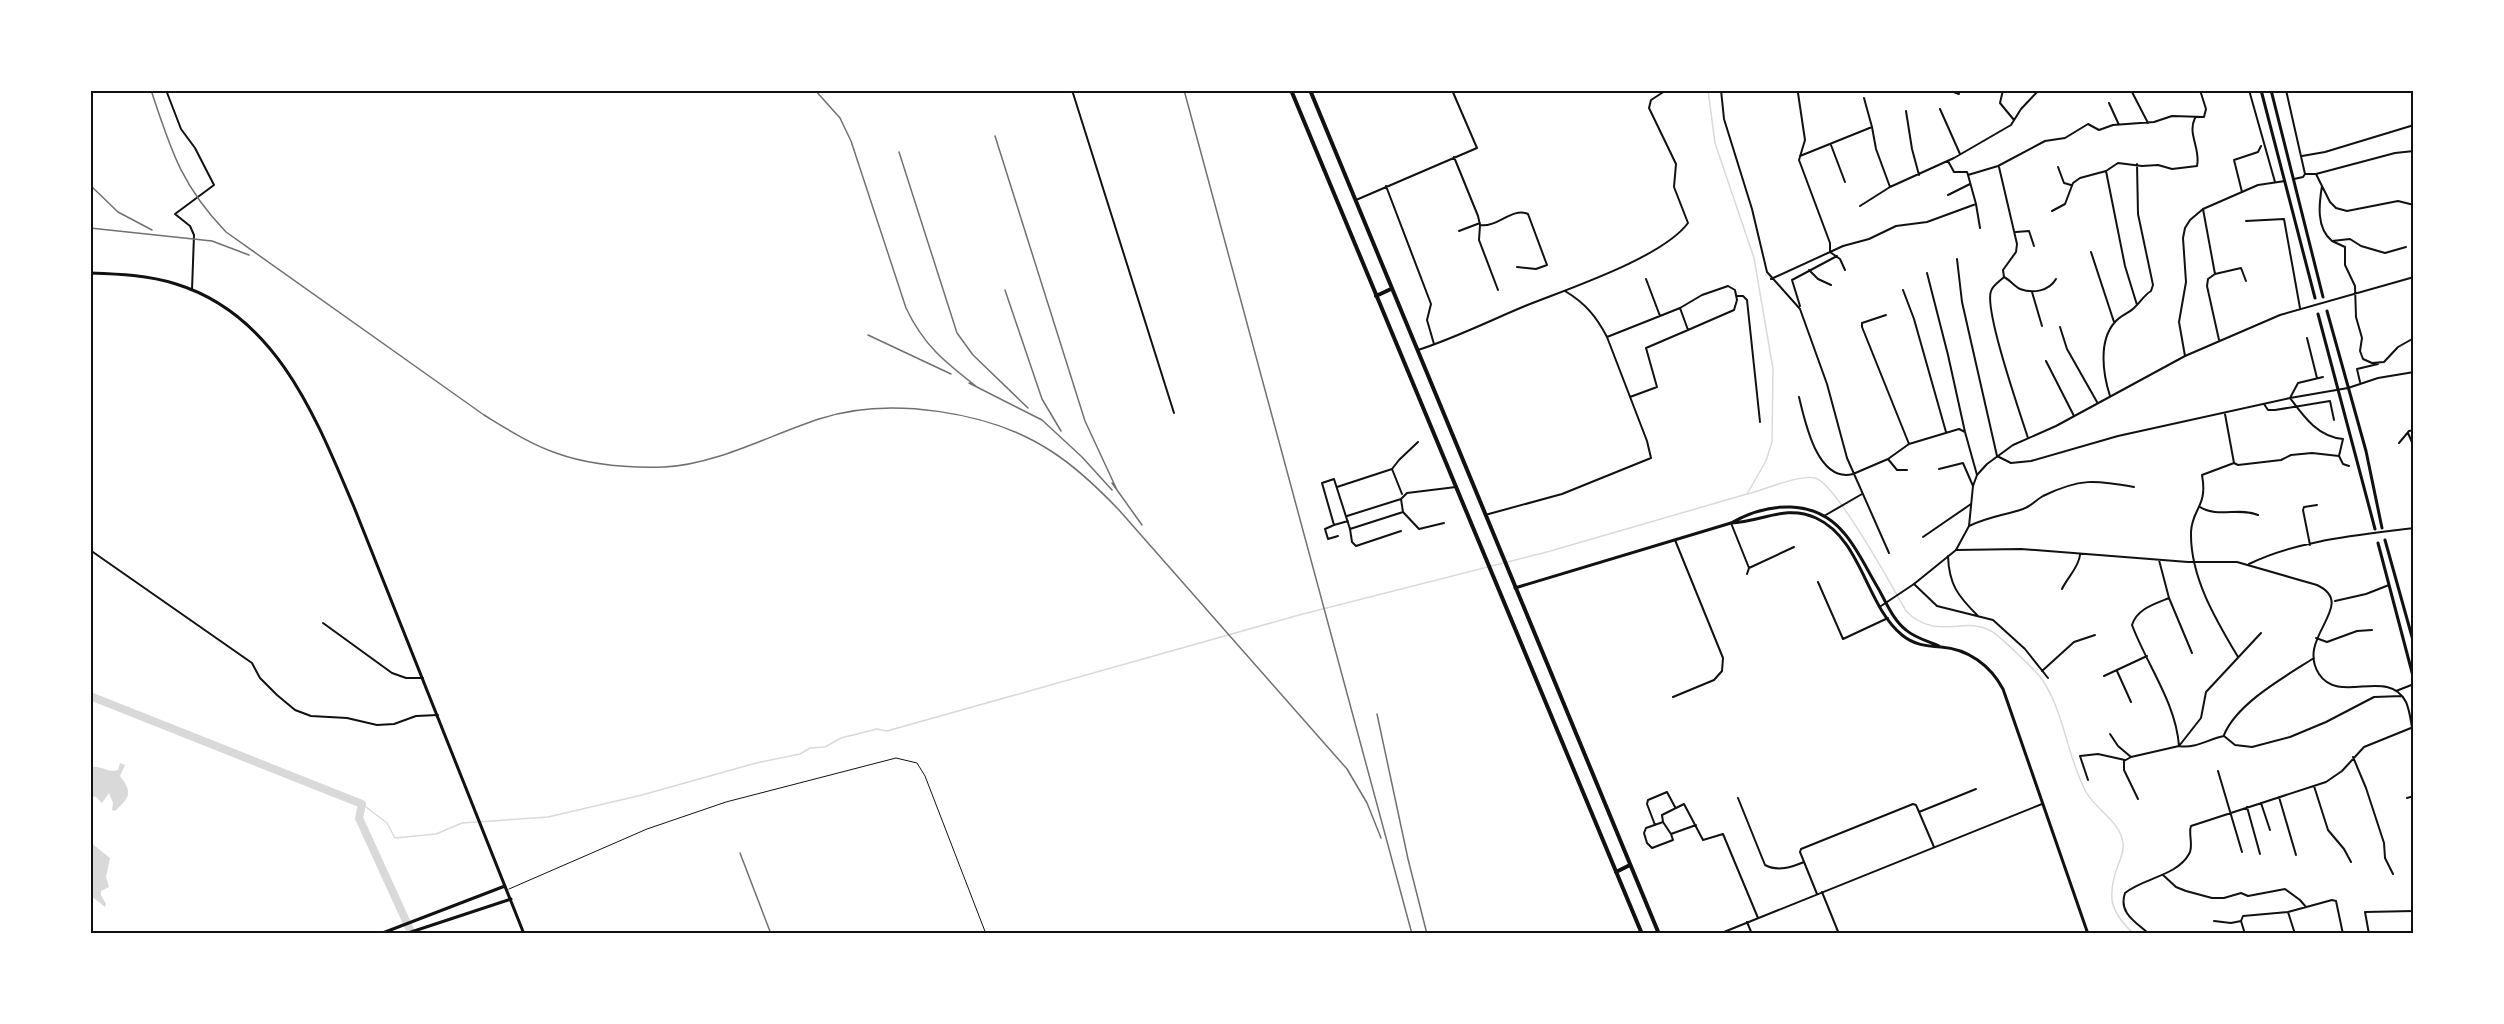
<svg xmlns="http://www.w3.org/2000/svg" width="2504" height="1024" font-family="'Roboto Condensed',sans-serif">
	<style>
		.water { fill: #d9d9d9 }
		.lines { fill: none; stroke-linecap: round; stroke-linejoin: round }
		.stream { stroke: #d9d9d9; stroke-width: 1.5 }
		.river { stroke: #d9d9d9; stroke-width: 8 }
		.service { stroke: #111; stroke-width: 1 }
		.minor { stroke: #111; stroke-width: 2 }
		.tertiary { stroke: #111; stroke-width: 2 }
		.secondary { stroke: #111; stroke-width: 3 }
		.trunk { stroke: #111; stroke-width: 4 }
		.rail { stroke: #707070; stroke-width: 1.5 }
		.neatline { fill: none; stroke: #111; stroke-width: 2 }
	</style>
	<rect width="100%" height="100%" fill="#fff"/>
	<path class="water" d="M120 763 125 765 120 776C133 793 130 797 115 811L112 810 113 803 109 793 102 803 96 797 90 796V764L91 767C101 765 108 773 118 770Z
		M90 842 110 858 106 877 109 887 101 891V895L106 904 105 907 90 895Z"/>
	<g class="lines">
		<path class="stream" d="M1748 494C1763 490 1801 474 1815 478 1836 483 1893 588 1906 611 1937 642 1964 615 1991 631 2001 637 2034 669 2041 678 2064 710 2067 757 2086 792 2096 810 2120 821 2123 843 2124 851 2121 858 2118 865 2107 896 2109 911 2134 934
			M362 804 387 823 395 838 436 834 462 823 548 817 642 795 756 763 800 754 810 748 825 747 841 738 877 729 887 731 1299 615 1547 552 1747 494 1766 461 1772 442 1773 369 1754 258 1715 143 1708 90"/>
		<path class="river" d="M90 696 362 804 359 818 412 934"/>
		<path class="service" d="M509 889 647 829 726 802 896 758 917 763 925 776 986 934"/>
		<path class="minor" d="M166 90 181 129 195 148 214 185 175 214 190 226 194 235 192 290
			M1072 90 1174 413
			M1721 90 1724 119 1752 209 1767 272 1800 309 1827 384 1847 458 1889 553
			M1948 90 1959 94
			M2003 90 2000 103 2014 120
			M2249 90 2275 182
			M2286 90 2305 174 2303 177 2294 179
			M2132 92 2148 123
			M1864 98 1872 127
			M2109 103 2119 125
			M1940 109 1960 154
			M1906 111 1912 149 1919 175
			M1831 145 1845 182
			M1800 156 1872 127 1876 149 1890 187 1954 158 2011 125 2021 109 2039 90
			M2302 156 2325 152 2414 125
			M1454 157 1478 216 1480 225 1479 240 1498 290
			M1948 161 1954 172H1967L1968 175
			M1999 167 2017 244 2016 252 2003 270 2004 277C2000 281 1993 285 1991 291 1984 310 2020 413 2028 438
			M2058 167 2064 183 2071 185
			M2106 171 2125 266 2137 305
			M2305 174H2316L2395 153 2414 151
			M2316 174 2330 202 2336 208 2347 211 2398 201 2414 205
			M1386 186 1431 304 1427 320 1434 344
			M2322 186C2319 204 2316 228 2332 241L2350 239 2361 246 2385 253 2406 247
			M2242 192 2234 160 2258 152 2261 146
			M1948 195 1970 184
			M1356 200 1477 148 1452 90
			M1976 204 1980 228
			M1860 206 1890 187
			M2203 209 2215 274 2208 279 2207 286 2219 340
			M2052 211 2065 204 2073 183 2080 178 2106 171 2118 163 2142 166 2158 165 2172 169 2197 166C2201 149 2187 134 2195 118
			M2246 221 2284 219 2300 308
			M1480 225C1497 228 1512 207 1528 214L1547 265 1536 269 1517 267
			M1459 231 1480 223
			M2016 232 2029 231 2034 246
			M2332 241 2345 247V265L2355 286 2356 317 2362 338 2360 351 2363 359 2372 363 2384 362
			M2091 252 2114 322
			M1957 259 1962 302 1997 456 2011 463 2031 461 2118 436 2290 398 2348 388 2378 378 2414 372
			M1809 270 1818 279 1831 285
			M1845 270 1840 259 1830 252 1843 246 1869 239 1896 226 1927 222 1976 204 1968 175 1998 166 2045 141 2065 138 2088 124 2099 130 2113 125 2154 122 2172 116 2204 117 2206 109 2200 90
			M1927 273 1948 355 1965 432
			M2215 274 2241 268 2246 281
			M2004 277C2010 280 2014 286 2020 289 2033 294 2049 291 2056 279
			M1771 279 1830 252V243L1799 160 1805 140 1798 93 1795 90
			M1903 290 1914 319 1946 432
			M1565 291C1585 303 1596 316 1607 337L1660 316 1646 279
			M2032 292 2042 326
			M1736 296H1743L1747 300 1760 422
			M1800 306 1792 280 1837 256
			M1680 308 1702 295 1728 286 1735 290 1737 300 1734 310 1688 330
			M1886 315 1862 323V327L1909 444
			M2060 327 2067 349 2097 402
			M2307 338 2317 378
			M1418 350C1455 338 1489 321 1525 306 1567 289 1662 258 1688 223L1674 187 1676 164 1649 108 1651 100 1665 91
			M2185 356 2280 315 2414 277
			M2046 361 2074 416
			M2384 362 2398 347 2414 338
			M2323 377 2298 383 2290 398C2304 417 2318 437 2343 439L2339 456
			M2360 382 2357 369 2378 364
			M2110 396C2103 374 2098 341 2115 322 2120 316 2129 313 2134 308 2141 302 2143 296 2151 291L2153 285 2138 214 2137 164
			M1630 397 1657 387 1646 348 1688 330 1680 308 1660 316
			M1799 397C1805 421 1817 483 1853 474L1888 459 1909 444 1959 429 1965 432 1977 475
			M2264 404 2268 410H2275L2330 401 2334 420
			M2225 414 2234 463 2202 475C2208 507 2192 508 2191 532 2190 577 2216 620 2238 657
			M2408 433 2414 447
			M2399 443 2409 431 2414 430
			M1888 459 1897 470H1907
			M2234 463 2238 465 2281 460 2291 455 2312 453 2339 456 2343 464 2349 466
			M1392 469 1399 460 1418 442
			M1939 469 1963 463 1973 486
			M1337 487 1392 469 1402 494
			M2200 507C2217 518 2240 507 2258 515
			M1485 515 1562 494 1651 458 1647 441 1607 337
			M1347 516 1401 499
			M1824 516 1862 494
			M1444 523 1419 529 1403 512 1401 499 1407 493 1456 487
			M1731 523 1749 568 1747 574
			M1334 525 1348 521
			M1969 526C1987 517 2005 515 2023 509 2031 506 2036 500 2043 496 2080 478 2095 480 2134 487
			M1350 529 1352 542 1356 546 1401 531
			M1338 536 1328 539 1325 529 1334 525 1322 483 1334 479 1350 529 1403 512
			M1923 537 1971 504
			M2310 545 2303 510 2304 507 2317 505
			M90 550 252 663 260 678 277 695 295 710 311 716 347 718 377 725 394 724 416 716 438 715
			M1956 550 2021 549 2188 562H2237L2317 585C2359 605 2295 637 2319 674 2339 705 2388 667 2406 702 2411 713 2411 727 2414 738
			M1948 556C1949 585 1958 596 1978 616
			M2159 560 2169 598 2192 653
			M2249 564C2298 540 2360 535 2414 528
			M1749 568 1794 547
			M1818 582 1843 639 1888 618
			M1914 584 1937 606 1993 620 2025 649 2048 678
			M2062 589C2067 578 2079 567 2080 555
			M2335 601 2366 594 2389 585
			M323 623 392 673 406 678H423
			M2261 633 2206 692 2201 718 2179 746C2196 749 2208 739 2224 736L2235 745 2252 747 2290 737 2326 722 2374 697 2402 696
			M2316 638 2327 642 2357 631 2372 630
			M2042 671 2074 642 2095 635
			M2117 671 2131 702
			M2104 676 2147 656
			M2396 691 2414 684
			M1673 697 1714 680 1722 671 1723 658 1675 540
			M2110 734 2118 746 2131 757
			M2224 735C2237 703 2286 676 2314 658
			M2353 757 2366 788 2384 843 2385 858 2393 874
			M2218 771 2242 852
			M2088 780 2080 756 2098 754 2125 760
			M2314 786 2328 830 2344 849 2351 862
			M2279 797 2296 855
			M1738 798 1765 865C1778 872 1792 867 1804 862
			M2407 798 2414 796
			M2138 799 2124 770V761L2131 757 2179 746C2176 703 2147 665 2132 625 2137 609 2154 604 2169 598
			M2261 803 2270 830
			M2247 807 2260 854
			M1919 812 1976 789
			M1663 822 1646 828 1644 833 1647 843 1652 848 1673 840 1671 834
			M1655 825 1647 804 1648 800 1667 792 1675 807
			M1696 825 1671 834 1663 822 1662 815 1684 804 1703 840 1723 834 1758 918
			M2163 875 2176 887 2186 891 2212 898H2224L2241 893 2248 896 2285 889 2300 900 2306 907
			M1822 892 1839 934
			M1817 894 1800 852 1801 849 1913 804 1916 805 1934 847
			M2288 912 2295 934
			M2214 921 2231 923 2241 921
			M1747 922 1752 934
			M2149 934C2136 922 2118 913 2125 893 2143 878 2177 876 2189 854 2194 846 2188 834 2191 826L2326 782 2342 771 2364 747 2411 728
			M2245 934 2241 921 2243 916 2288 912 2332 900 2336 901 2343 934
			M2369 934 2365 912 2414 911"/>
		<path class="tertiary" d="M1881 606 1914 584 1956 550 1969 526 1973 486 1977 475 1987 464 2013 445 2056 426 2185 356 2179 322 2186 282 2183 238 2185 228 2190 220 2203 209 2258 185 2285 181
			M1719 934 2042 804"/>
		<path class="secondary" d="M2261 90 2315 298
			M2271 90 2323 297
			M90 273C119 274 148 275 176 284 277 315 316 418 354 507L524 934
			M2327 311 2366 451 2382 528
			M2318 314 2375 529
			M1731 523C1761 522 1786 504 1816 518 1862 539 1866 606 1902 635 1914 645 1926 646 1941 647 1968 649 1990 665 2003 689L2088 934
			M2385 540 2414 644
			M2378 543 2414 680
			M1515 588 1731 523C1768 502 1815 498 1844 533 1858 549 1867 570 1878 588 1886 602 1893 620 1906 630 1915 638 1928 641 1939 646
			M380 934 505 886
			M405 934 511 899"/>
		<path class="trunk" d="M1291 90 1642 934
			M1310 90 1659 934
			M1376 296 1391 289
			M1616 872 1630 865"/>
		<path class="rail" d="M151 90C171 150 181 185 226 232L484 415C507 429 530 444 556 453 589 465 629 468 664 467 715 465 770 435 819 419 888 396 990 411 1051 451 1076 467 1098 488 1119 510L1347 769 1367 803 1381 838
			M815 90 840 118 851 141 906 308C924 346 945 362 977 387
			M1184 90 1412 934
			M995 136 1085 421 1117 490
			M899 152 957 333 973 355 1028 408
			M90 185 118 212 152 230
			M90 228 212 241 249 255
			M1005 290 1042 399 1061 431
			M868 335 951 374
			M969 383 1042 420 1082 457 1112 490
			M1112 483 1142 525
			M1377 714 1408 859 1427 934
			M740 853 771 934"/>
	</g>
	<rect width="2504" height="1024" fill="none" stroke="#ffffff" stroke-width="183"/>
	<rect x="92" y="92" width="2320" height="840" class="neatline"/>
</svg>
